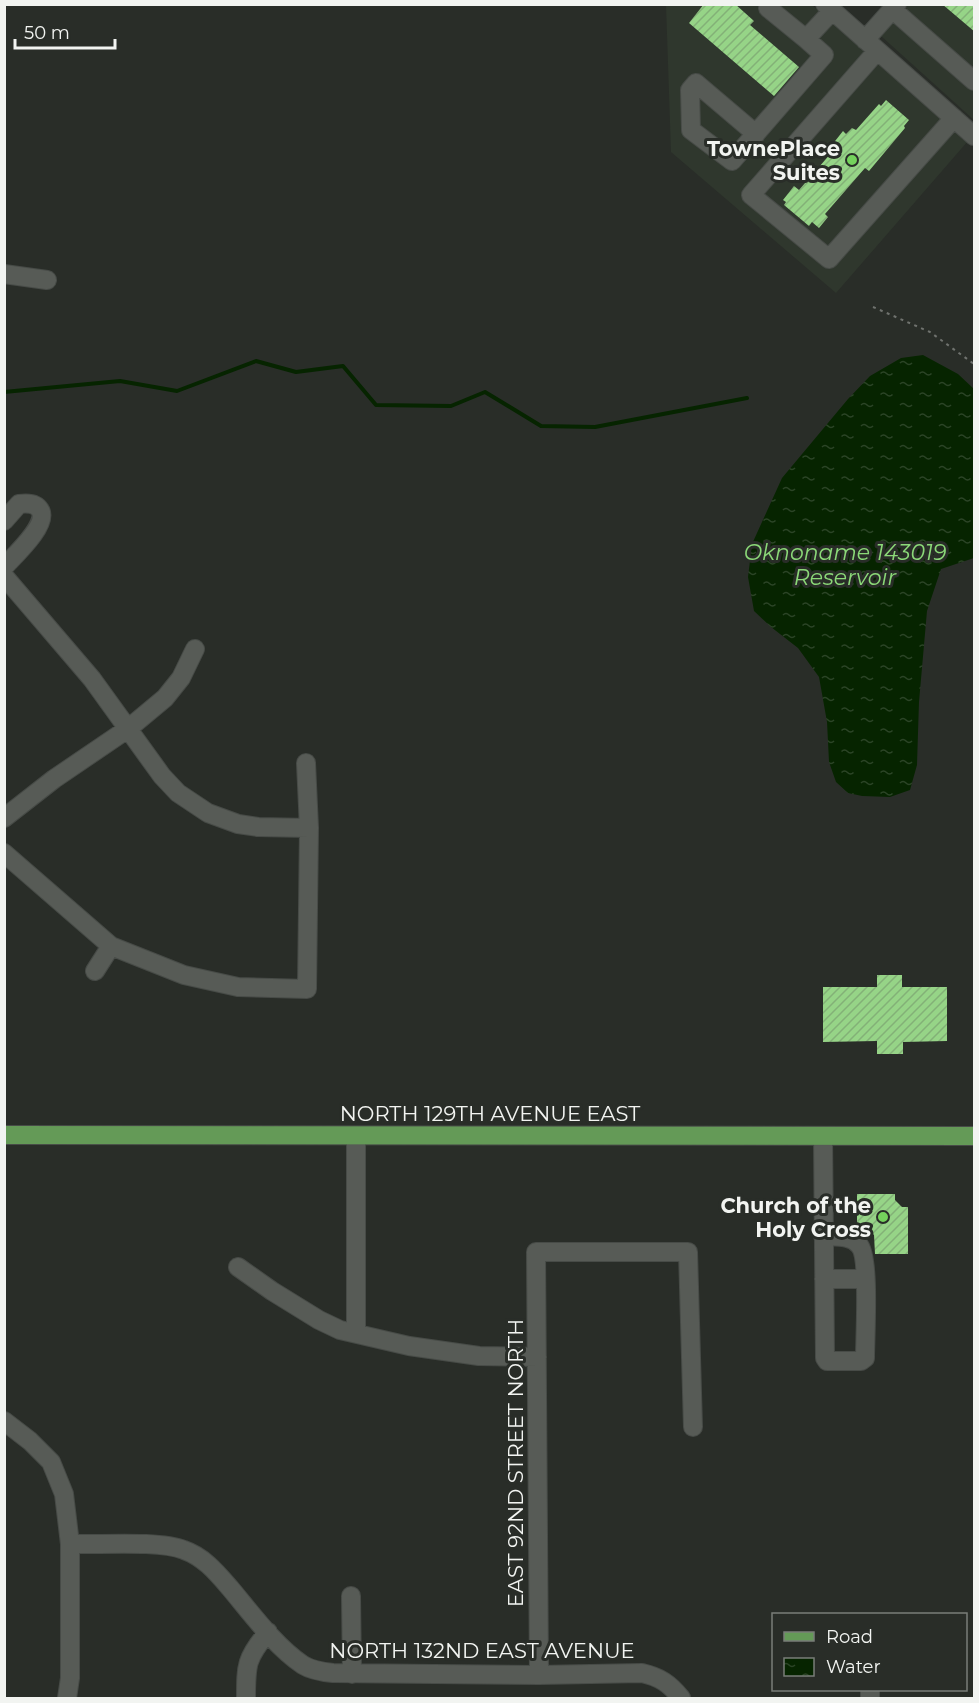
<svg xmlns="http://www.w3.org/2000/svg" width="979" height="1703" font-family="Montserrat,sans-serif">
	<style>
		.built { fill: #2f372d }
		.water { fill: url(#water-ripples) }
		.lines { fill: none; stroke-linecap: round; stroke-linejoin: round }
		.stream { stroke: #062400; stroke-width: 4 }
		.building { fill: url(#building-hatch) }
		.minor-casing { stroke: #474b47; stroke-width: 20 }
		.major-casing { stroke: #474b47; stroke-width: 20 }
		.path { stroke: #6f726e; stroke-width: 2; stroke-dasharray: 3 4.5; stroke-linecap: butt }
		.minor { stroke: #575b56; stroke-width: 18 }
		.major { stroke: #649a57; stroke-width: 18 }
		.poi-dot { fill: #74d25c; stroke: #292d28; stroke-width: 2 }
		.labels { text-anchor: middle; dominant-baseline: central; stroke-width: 6; stroke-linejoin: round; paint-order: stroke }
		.poi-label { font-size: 21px; font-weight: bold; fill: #f2f4f1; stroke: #292d28; text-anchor: end }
		.street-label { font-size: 21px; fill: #f2f4f1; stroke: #292d28 }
		.water-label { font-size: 22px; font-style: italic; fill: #8bd978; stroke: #292d28 }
	</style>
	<defs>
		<pattern id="water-ripples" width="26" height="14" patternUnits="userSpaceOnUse" patternTransform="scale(1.5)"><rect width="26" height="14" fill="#062400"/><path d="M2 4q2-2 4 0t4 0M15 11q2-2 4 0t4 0" fill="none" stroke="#2b4426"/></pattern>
		<pattern id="building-hatch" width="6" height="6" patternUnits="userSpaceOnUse" patternTransform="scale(1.5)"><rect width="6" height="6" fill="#96d487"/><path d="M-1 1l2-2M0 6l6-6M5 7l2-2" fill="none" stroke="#83b177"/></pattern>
	</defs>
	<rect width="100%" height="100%" fill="#292d28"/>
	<path class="built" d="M666 5H812L968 141 836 293 671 152Z
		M908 5H974V120L881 36Z"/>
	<path class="water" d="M923 355 958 374 974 389V558L941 569 927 611 919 702 917 765 910 790 890 797 862 796 848 793 836 782 829 762 827 722 819 677 798 648 771 627 754 611 748 577 752 544 782 478 848 399 870 376 901 358Z"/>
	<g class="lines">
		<path class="stream" d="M4 392 120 381 177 391 256 361 296 372 343 366 376 405 451 406 485 392 541 426 595 427 747 398"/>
	</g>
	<path class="building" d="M704 4H735L754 21 750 25 799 67 774 96 689 23Z
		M942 4H975V32Z
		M886 100 909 120 904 126 905 128 869 171 865 168 825 214 828 217 819 228 812 222 809 226 784 205 786 202 783 200 794 186 799 190 832 152 828 150 843 131 846 134 852 128 856 130 879 104 881 106Z
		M877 975H902V987H947V1041L903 1042V1054H877V1041L823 1042V987H877Z
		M857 1194H895V1200L902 1207H908V1254H875L874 1235 867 1228 857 1227Z"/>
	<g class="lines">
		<defs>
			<path id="minor" d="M825 4 974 136
				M768 8 806 39 832 11
				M892 9 974 81
				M865 40 897 4
				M877 51 751 195 829 259 954 118
				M756 134 696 83 690 90 691 130 732 161 824 55 806 39
				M4 274 47 280
				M4 521 19 504C26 503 36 503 40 510 49 524 14 556 4 567
				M4 576 92 679 162 776 178 793 208 813 238 824 258 827 309 828
				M4 818 54 779 129 728 165 698 181 678 195 649
				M4 853 111 946 184 975 238 987 307 989 309 828 306 763
				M95 971 111 946
				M356 1136V1333
				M823 1136 825 1358 827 1361H861L865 1358C865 1338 870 1256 859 1245 851 1235 835 1237 823 1236
				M238 1267 272 1291 319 1320 340 1330 409 1346 479 1356 537 1357
				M824 1279H865
				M4 1421 30 1441 51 1462 64 1494 70 1544V1678L67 1698
				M70 1544C99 1545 159 1540 184 1550 204 1557 217 1573 230 1588 251 1613 275 1646 303 1665 311 1670 323 1672 333 1673L539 1675 642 1673C660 1677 670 1684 681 1698
				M351 1596 352 1674
				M539 1675 536 1252H688L693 1427
				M870 1690V1698
				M246 1698C246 1665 246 1658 268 1632"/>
			<path id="major" d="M4 1135 974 1136"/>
		</defs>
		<use href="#minor" class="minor-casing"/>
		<use href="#major" class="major-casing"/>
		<path class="path" d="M873 307 930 332 974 364"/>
		<use href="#minor" class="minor"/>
		<use href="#major" class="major"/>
	</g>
	<g class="poi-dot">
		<circle cx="852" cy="160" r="6"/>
		<circle cx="883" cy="1217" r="6"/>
	</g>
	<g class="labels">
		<g class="poi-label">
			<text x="840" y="148">TownePlace<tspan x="840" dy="24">Suites</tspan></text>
			<text x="871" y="1205">Church of the<tspan x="871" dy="24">Holy Cross</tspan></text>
		</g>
		<g class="street-label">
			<text x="490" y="1113">NORTH 129TH AVENUE EAST</text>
			<text transform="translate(515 1463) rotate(-90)">EAST 92ND STREET NORTH</text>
			<text x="482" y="1650">NORTH 132ND EAST AVENUE</text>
		</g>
		<g class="water-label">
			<text x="845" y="552">Oknoname 143019<tspan x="845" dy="25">Reservoir</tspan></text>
		</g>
	</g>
	<rect width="979" height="1703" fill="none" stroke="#f2f4f1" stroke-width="12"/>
	<rect x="772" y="1613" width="195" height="78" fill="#292d28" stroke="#797d78" stroke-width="1.5"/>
	<rect x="784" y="1632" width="30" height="9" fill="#649a57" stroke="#797d78" stroke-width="1.5"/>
	<text x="826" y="1643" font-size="18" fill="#f2f4f1">Road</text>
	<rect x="784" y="1658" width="30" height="18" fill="url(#water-ripples)" stroke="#797d78" stroke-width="1.5"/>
	<text x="826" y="1673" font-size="18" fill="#f2f4f1">Water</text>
	<path d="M15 39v9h100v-9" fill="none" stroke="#f2f4f1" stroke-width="3"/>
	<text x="24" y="39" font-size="18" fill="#f2f4f1" stroke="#292d28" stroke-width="4.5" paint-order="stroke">50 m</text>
</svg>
